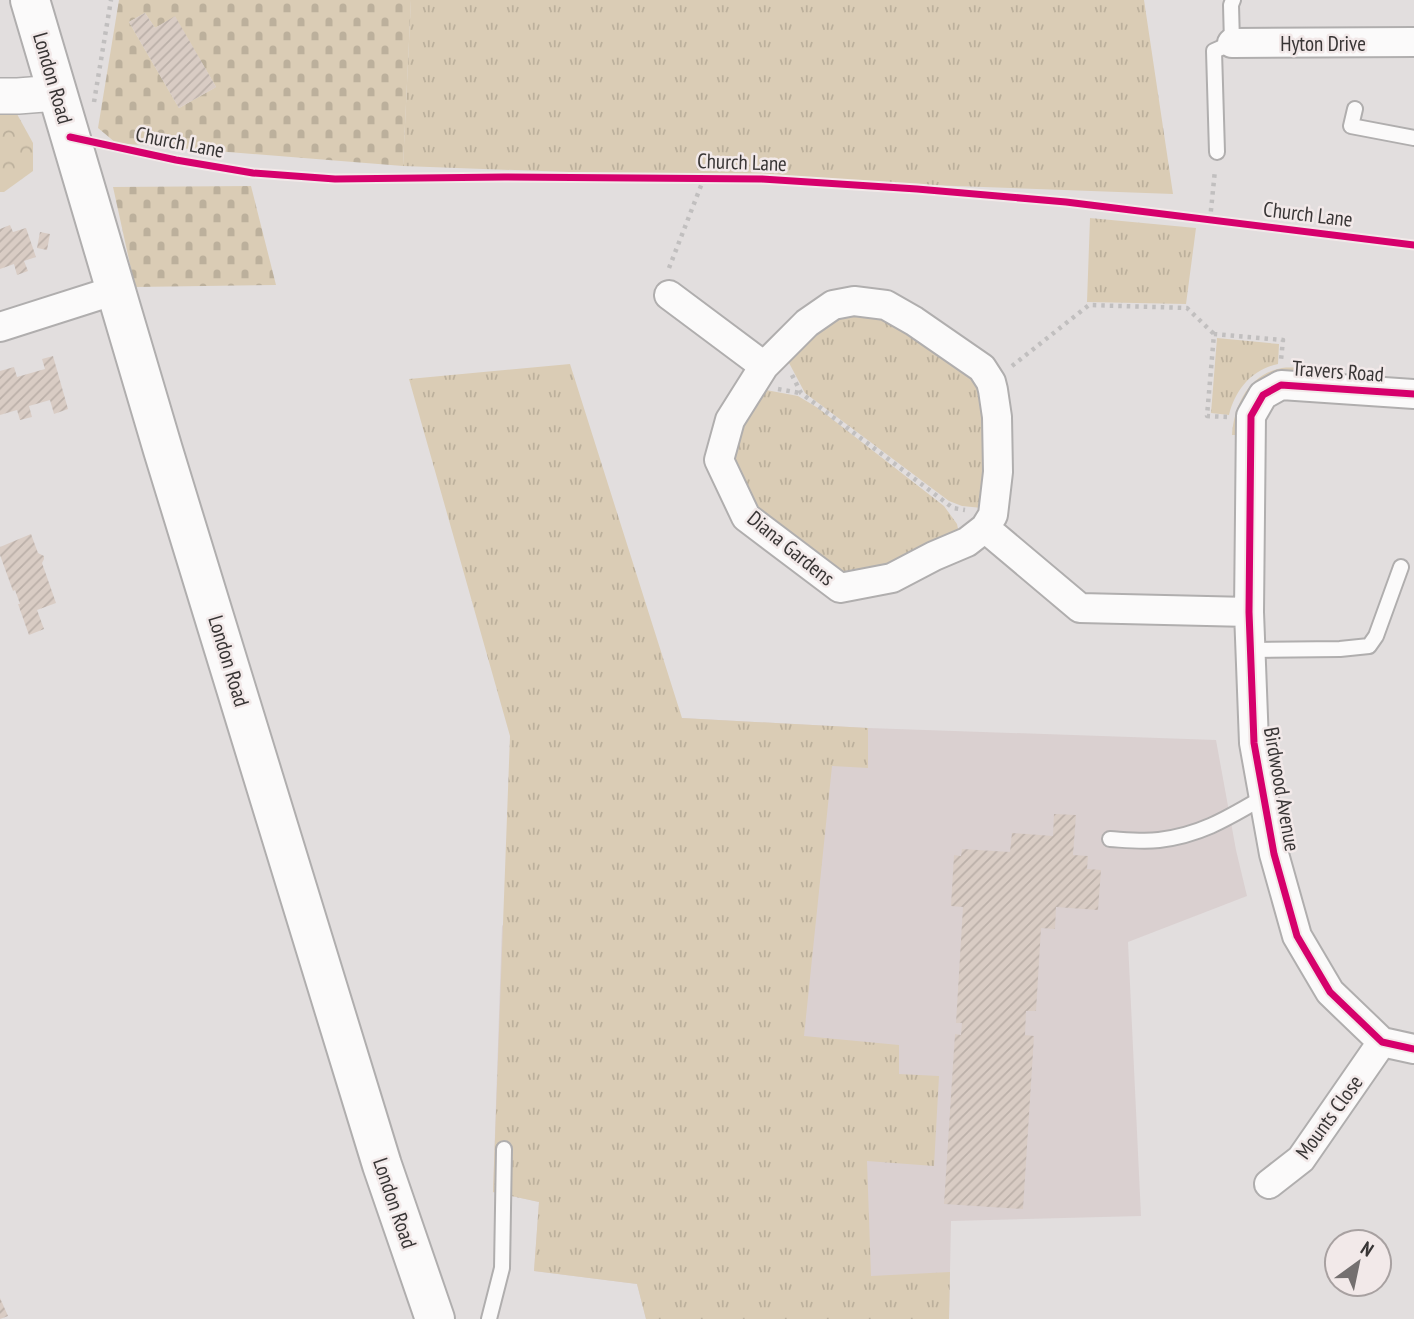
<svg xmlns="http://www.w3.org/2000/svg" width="1414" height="1319" font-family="'PT Sans Narrow',sans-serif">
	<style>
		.built { fill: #dad0d0 }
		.grass { fill: url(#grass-tufts) }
		.forest { fill: url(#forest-crowns) }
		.cemetery { fill: url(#cemetery-stones); fill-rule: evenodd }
		.building { fill: url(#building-hatch) }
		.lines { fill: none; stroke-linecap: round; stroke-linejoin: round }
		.service-casing { stroke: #b0aeae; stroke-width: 18 }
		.minor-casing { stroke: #b0aeae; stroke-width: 32 }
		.tertiary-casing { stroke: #b0aeae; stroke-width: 38 }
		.primary-casing { stroke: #b0aeae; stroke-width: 42 }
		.path { stroke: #c1bfbf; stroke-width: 4.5; stroke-dasharray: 3.5 5; stroke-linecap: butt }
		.service { stroke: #fbfafa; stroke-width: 14 }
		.minor { stroke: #fbfafa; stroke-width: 28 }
		.tertiary { stroke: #fbfafa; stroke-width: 35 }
		.primary { stroke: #fbfafa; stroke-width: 38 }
		.cycleway-casing { stroke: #f2e9e9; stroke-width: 11 }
		.cycleway { stroke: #d6006c; stroke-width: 7 }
		.labels { text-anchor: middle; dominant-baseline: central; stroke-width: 5; stroke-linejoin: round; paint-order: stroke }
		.street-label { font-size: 21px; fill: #383535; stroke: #f2e9e9 }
	</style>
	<defs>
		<pattern id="grass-tufts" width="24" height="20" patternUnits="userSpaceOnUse" patternTransform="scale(1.75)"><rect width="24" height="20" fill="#daccb5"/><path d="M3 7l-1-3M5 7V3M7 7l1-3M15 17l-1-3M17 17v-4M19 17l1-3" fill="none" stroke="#bcb09c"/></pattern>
		<pattern id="forest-crowns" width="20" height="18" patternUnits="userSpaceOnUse" patternTransform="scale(1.75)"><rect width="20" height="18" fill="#daccb5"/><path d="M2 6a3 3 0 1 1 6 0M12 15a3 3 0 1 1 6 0" fill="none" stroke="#bcb09c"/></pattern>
		<pattern id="cemetery-stones" width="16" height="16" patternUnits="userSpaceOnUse" patternTransform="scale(1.75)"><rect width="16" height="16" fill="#daccb5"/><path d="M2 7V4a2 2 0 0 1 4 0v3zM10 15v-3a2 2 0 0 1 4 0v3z" fill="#bcb09c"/></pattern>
		<pattern id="building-hatch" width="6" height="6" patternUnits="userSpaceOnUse" patternTransform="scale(1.75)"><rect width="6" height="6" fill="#d9ccc4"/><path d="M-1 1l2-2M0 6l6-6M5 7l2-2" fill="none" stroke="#bbb0a9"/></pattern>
	</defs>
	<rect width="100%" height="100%" fill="#e2dede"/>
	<path class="built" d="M682 718 868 728 1216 740 1236 850 1247 896 1128 942 1141 1216 951 1221 949 1319H646L637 1284 534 1271 539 1202 493 1192 502 926Z"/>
	<path class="grass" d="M411 0H1144L1173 194 403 166Z
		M1090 218 1196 228 1186 304 1087 302Z
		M833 312H880L980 380 987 439 982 508 962 506 949 501 805 393 788 361Z
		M1217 338 1279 344 1278 364C1252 369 1235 390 1229 415L1211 413Z
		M570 364 682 718 868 728V768L832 766 804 1036 899 1045V1074L939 1076 934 1166 867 1161 871 1276 950 1272 949 1319H646L637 1284 534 1271 539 1202 493 1192 510 736 409 379Z
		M1298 367V373L1239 435H1232C1234 405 1249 374 1282 368 1287 367 1293 368 1298 367Z
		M766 390 798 396 818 408 944 506 957 524 960 538 921 554 852 575 836 573 762 517 737 479 734 455 740 427Z"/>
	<path class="forest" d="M0 105 17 114 33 143V171L4 192H0Z"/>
	<path class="cemetery" d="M119 0H411L403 166 116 143 98 128ZM145 13 155 28 175 17 216 87 179 108 129 22Z
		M251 186 276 285 135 287 113 187Z"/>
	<path class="building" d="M145 13 155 28 175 16 216 87 179 108 129 22Z
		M10 225 13 232 26 228 36 257 24 261 28 271 17 275 14 264 0 269V229Z
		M40 232 50 234 47 250 37 248Z
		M53 356 68 409 54 414 50 400 29 406 32 417 20 420 17 410 0 415V371L14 367 17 377 45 369 42 359Z
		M31 534 38 553 44 556V559L42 563 56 603 37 610 44 629 29 635 18 604H20L15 590 13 591 0 555V547Z
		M1054 814 1076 815 1073 855 1088 856 1087 869 1101 870 1098 910 1056 907 1055 929 1041 928 1036 1011H1026L1025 1035 1034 1036 1023 1209 944 1204 955 1034 961 1035 962 1023H956L963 907 951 906 954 855 961 856 962 849 1010 852 1012 833 1053 836Z
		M0 1298 8 1316 0 1319Z"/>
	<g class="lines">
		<defs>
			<path id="service" d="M1355 109 1351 126 1414 138
				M1217 152 1214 51 1232 43 1231 5 1233 0
				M1251 650 1340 649 1369 646 1376 636 1401 567
				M1110 839C1126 840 1143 842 1159 840 1201 835 1228 818 1264 797
				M489 1319 502 1268 504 1149"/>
			<path id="minor" d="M1232 43 1414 42
				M669 295 764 366
				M854 301 886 305 914 321 982 368 991 382 993 390 997 417 998 472 993 515 985 528 967 542 934 556 892 578 840 588 746 517 719 460 730 420 764 366 807 323 833 305Z
				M0 327 116 290
				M1414 394 1281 385 1263 395 1251 416 1249 612 1254 743 1274 854 1297 936 1330 992 1382 1042 1414 1049
				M985 528 1080 608 1249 612
				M1269 1184 1301 1159 1382 1042"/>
			<path id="tertiary" d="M0 96H18L57 93"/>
			<path id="primary" d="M30 0 163 450 382 1165 435 1319"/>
		</defs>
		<use href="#service" class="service-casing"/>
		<use href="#minor" class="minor-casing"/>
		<use href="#tertiary" class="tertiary-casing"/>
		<use href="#primary" class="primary-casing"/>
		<path class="path" d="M94 102 111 0
			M1210 220 1215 170
			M669 268 704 178
			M1012 366 1089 305 1187 308 1214 334
			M792 375 801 393 953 508 965 510
			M778 389 800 393
			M1227 417 1207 416 1214 334 1283 340 1281 360"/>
		<use href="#service" class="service"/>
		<use href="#minor" class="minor"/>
		<use href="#tertiary" class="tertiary"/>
		<use href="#primary" class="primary"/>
		<defs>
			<path id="cycleway" d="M70 137 176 160 253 173 335 179 504 177 762 179 917 189 1066 202 1414 245
				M1414 394 1281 385 1263 395 1251 416 1249 612 1254 743 1274 854 1297 936 1330 992 1382 1042 1414 1049"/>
		</defs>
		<use href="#cycleway" class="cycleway-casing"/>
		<use href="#cycleway" class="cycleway"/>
	</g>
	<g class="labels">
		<g class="street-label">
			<text x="1323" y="43">Hyton Drive</text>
			<text transform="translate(53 78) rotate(74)">London Road</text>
			<text transform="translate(180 142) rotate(11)">Church Lane</text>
			<text transform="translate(742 162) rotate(2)">Church Lane</text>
			<text transform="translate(1308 214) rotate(7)">Church Lane</text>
			<text transform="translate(1338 371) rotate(4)">Travers Road</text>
			<text transform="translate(791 548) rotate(39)">Diana Gardens</text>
			<text transform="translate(229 661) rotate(73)">London Road</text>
			<text transform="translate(1282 789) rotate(80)">Birdwood Avenue</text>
			<text transform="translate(1329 1117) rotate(-54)">Mounts Close</text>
			<text transform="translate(395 1203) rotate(71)">London Road</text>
		</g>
	</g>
	<g transform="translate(1358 1263) rotate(33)"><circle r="33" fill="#f2e9e9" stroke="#a8a1a1" stroke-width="2"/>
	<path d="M0-5L12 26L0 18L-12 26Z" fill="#747070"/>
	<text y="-10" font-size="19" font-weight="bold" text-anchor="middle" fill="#383535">N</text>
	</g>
</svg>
